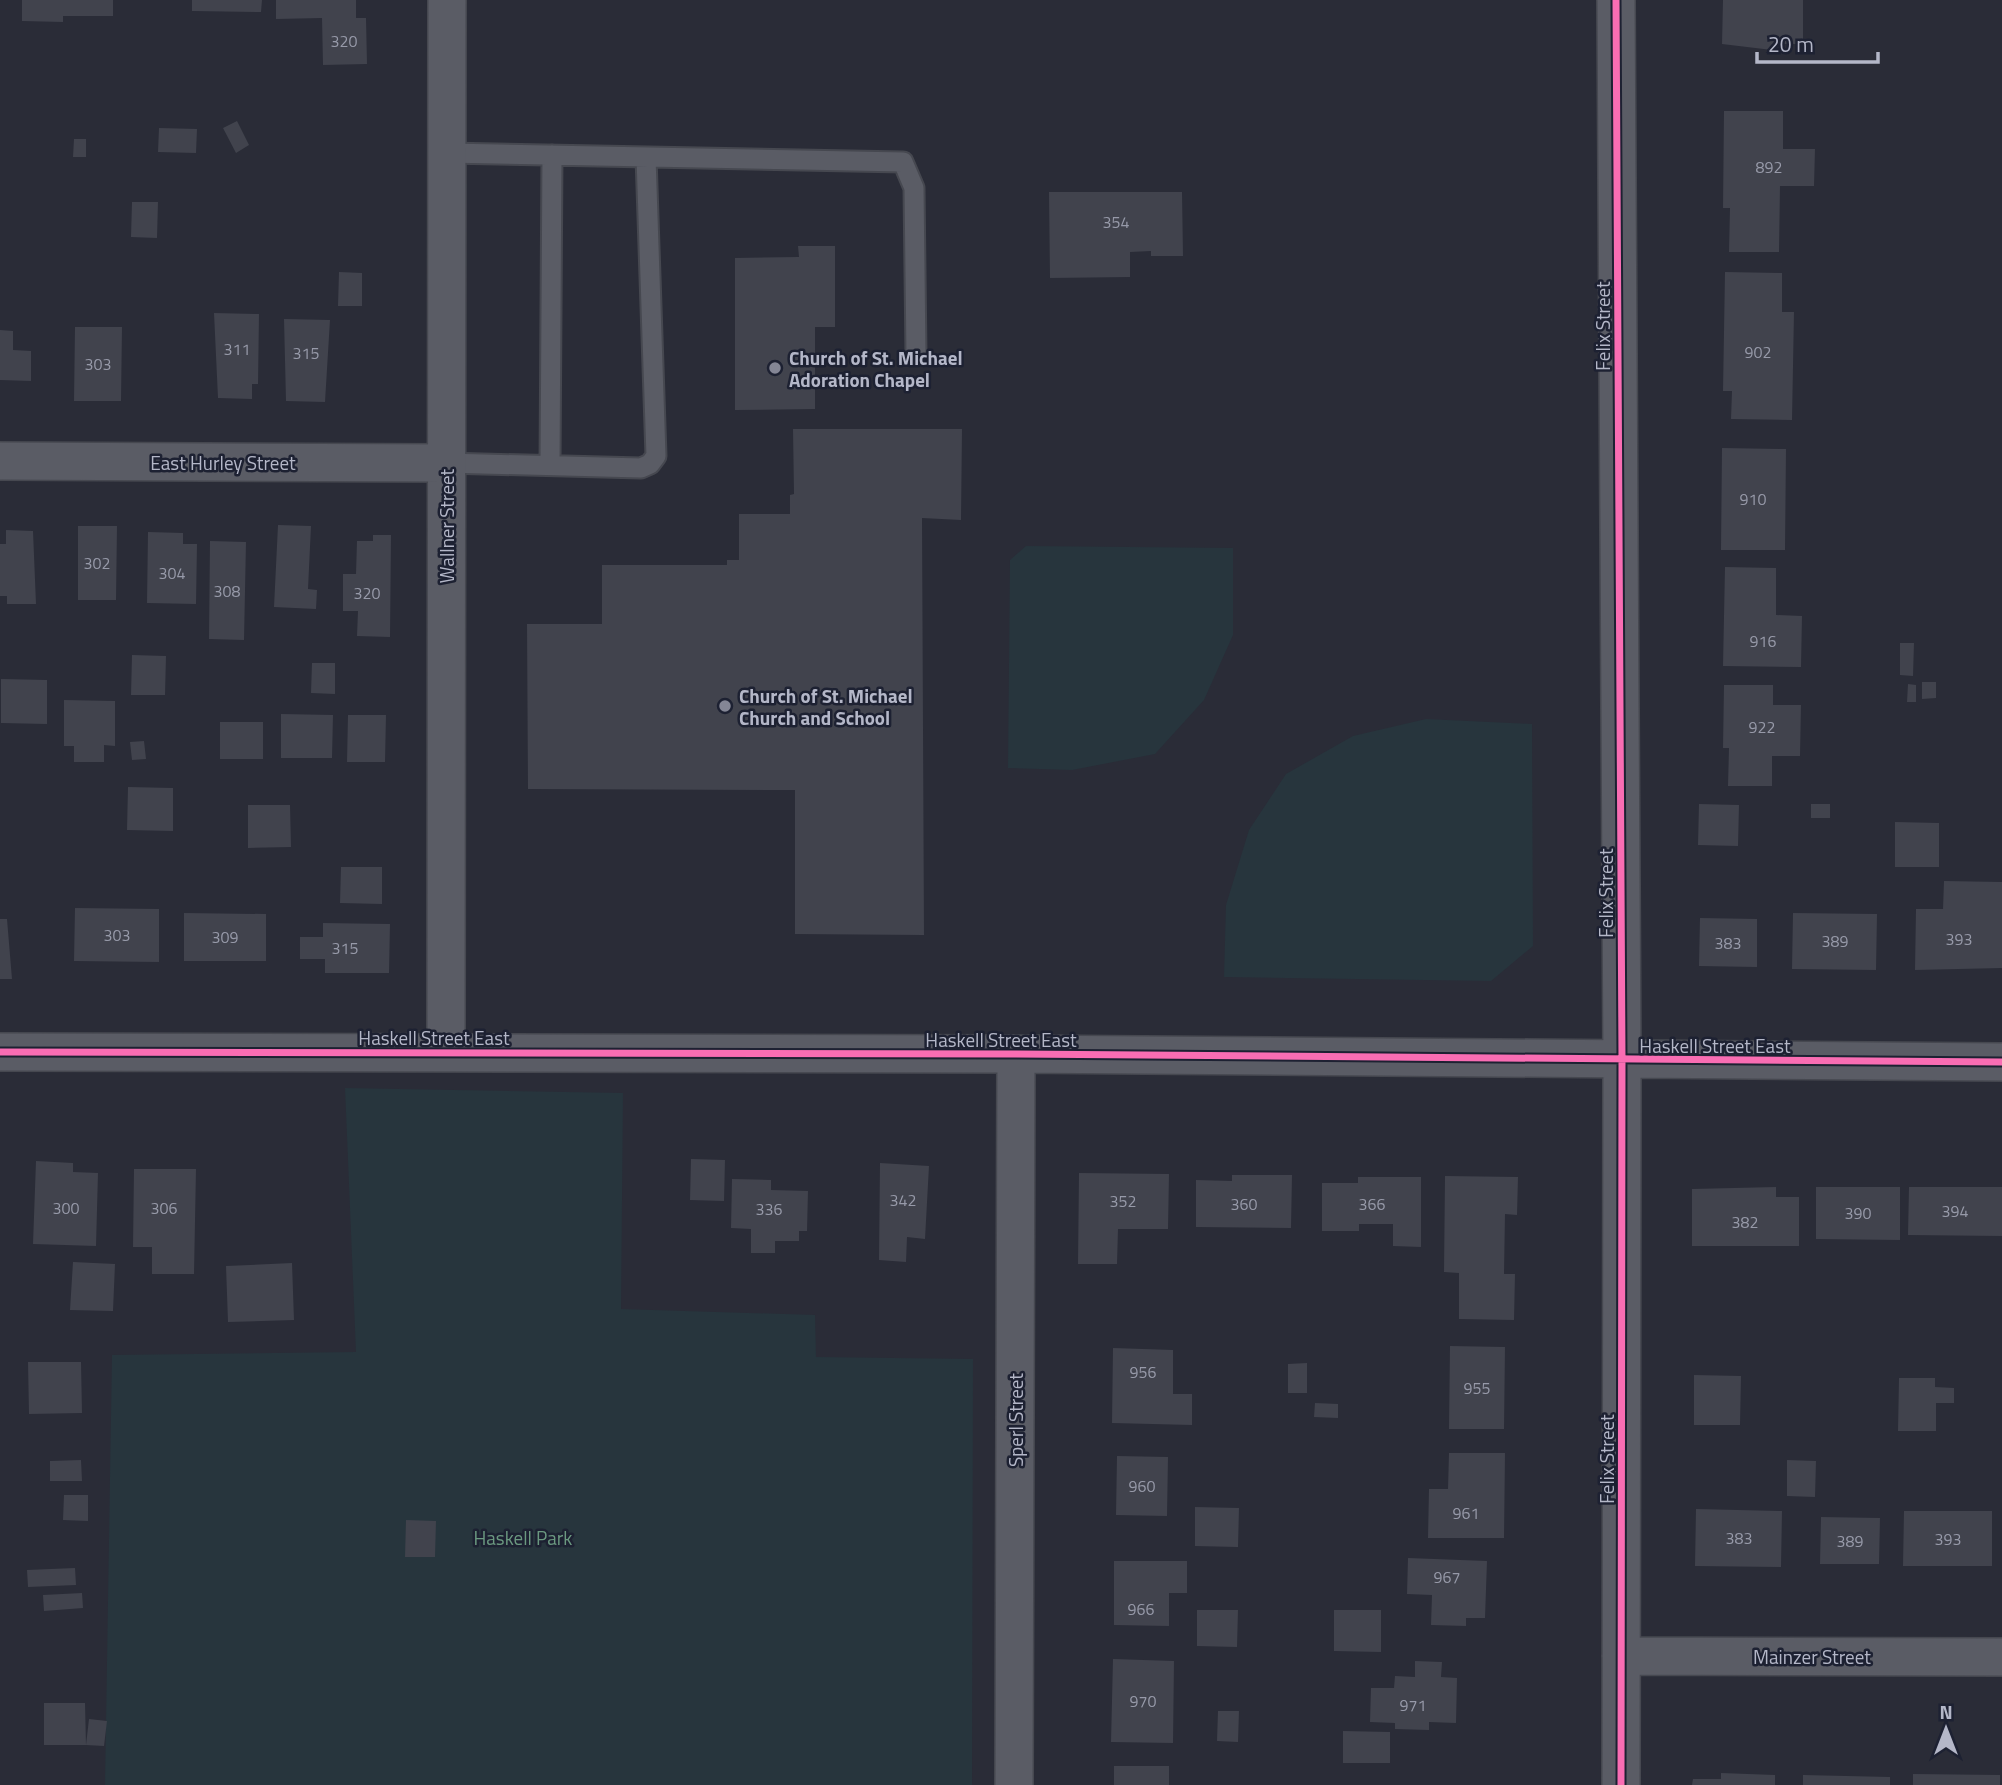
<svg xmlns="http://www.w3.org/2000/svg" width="2002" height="1785" font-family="'Titillium Web',sans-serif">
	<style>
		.green { fill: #27353d }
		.building { fill: #41434d }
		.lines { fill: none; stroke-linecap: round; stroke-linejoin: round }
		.service-casing { stroke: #464850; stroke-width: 23 }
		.minor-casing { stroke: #464850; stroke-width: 40 }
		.service { stroke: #5a5c65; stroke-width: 19 }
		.minor { stroke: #5a5c65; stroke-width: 37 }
		.cycleway-casing { stroke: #1d2132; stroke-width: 11 }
		.cycleway { stroke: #f96db3; stroke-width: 7 }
		.poi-dot { fill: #848695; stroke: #1d2132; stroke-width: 2.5 }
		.labels { text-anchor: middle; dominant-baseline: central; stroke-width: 5; stroke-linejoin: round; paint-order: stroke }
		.number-label { font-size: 16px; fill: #979aa9 }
		.street-label { font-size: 19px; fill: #b4b7c8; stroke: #1d2132 }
		.poi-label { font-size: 19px; font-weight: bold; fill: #b4b7c8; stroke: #1d2132; text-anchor: start }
		.park-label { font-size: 19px; fill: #6b9980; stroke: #1d2132 }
	</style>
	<rect width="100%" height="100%" fill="#2a2c37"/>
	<path class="green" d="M1026 546 1233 548V635L1204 700 1155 754 1072 770 1008 768 1010 560Z
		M1426 719 1532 724 1533 946 1491 981 1224 977 1226 905 1249 830 1286 774 1353 736Z
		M345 1088 623 1093 621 1309 815 1315 816 1357 973 1359 972 1785H105L112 1355 356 1352Z"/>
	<path class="building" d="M22 0H113V16H63V22L22 21Z
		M192 0H262L261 12 192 11Z
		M276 0H356V18H366L367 64 323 65 322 18 276 19Z
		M1723 0H1803V44H1772V50L1722 44Z
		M1724 111H1783V149H1815L1814 186H1780L1779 252H1729L1730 208H1723Z
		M237 121 249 145 236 153 223 128Z
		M159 128 197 129 196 153 158 152Z
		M74 139H86V157H73Z
		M1049 192H1182L1183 256H1151V251L1130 252V277L1050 278Z
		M132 202H158L157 238 131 237Z
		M798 246H835V327H815V409L735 410V258L799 257Z
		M339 272 362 273V306H338Z
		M1725 272 1782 273V312H1794L1792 420 1731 419 1732 391H1723Z
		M214 313 259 314 258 384H252V399L218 398Z
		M284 319 330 320 325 402 286 401Z
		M75 327H122L121 401H74Z
		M0 330 13 331V350L31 351V381L0 380Z
		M793 429H962L961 520 922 518 924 935 795 934V790L528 789 527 624H602V565H727V560H739V514H790V495L794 494Z
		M1722 448 1786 449 1785 550H1721Z
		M278 525 311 526 308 589 317 590 316 609 274 607Z
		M78 526H117L116 600H78Z
		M6 530 33 531 36 604H7V596H0V544H6Z
		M148 532 183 533V544H197L196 604 147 603Z
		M373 535H391L390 637 357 636 358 611H343V574H356L357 541H373Z
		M210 541 246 542 244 640 209 639Z
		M1725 567 1776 568V615L1802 616 1801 667 1723 666Z
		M1900 643H1914L1913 676 1900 675Z
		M132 655 166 656 165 695H131Z
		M312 663H335V694L311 693Z
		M1 679 47 680V724L1 723Z
		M1922 682H1936V698L1922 699Z
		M1908 684 1916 685V702H1907Z
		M1724 685H1773V705H1801L1800 756H1772V786H1728L1729 748H1723Z
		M64 700 115 701V746L104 745V762H74V746H64Z
		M281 714 333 715 332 758H281Z
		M348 715H386L385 762H347Z
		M220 722H263V759H220Z
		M144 741 146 759 132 760 130 742Z
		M128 787 173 788V831L127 830Z
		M1699 804 1739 805 1738 846 1698 845Z
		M1811 804H1830V818H1811Z
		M248 805H290L291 847 248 848Z
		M1895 822 1939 823V867H1895Z
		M341 867H382V904L340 903Z
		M1944 881 2002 882V968L1915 970 1916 909H1943Z
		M75 908 159 909V962L74 961Z
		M184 913 266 914V961H184Z
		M1793 913 1877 914 1876 970 1792 969Z
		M1700 918 1757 919V967L1699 966Z
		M0 919H7L12 979H0Z
		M323 923 390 924 389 973H325V959H300V937H323Z
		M691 1159 725 1160 724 1201 690 1200Z
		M36 1161 73 1163V1172L98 1173 96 1246 33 1244Z
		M880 1163 929 1166 925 1239 907 1237 906 1262 879 1260Z
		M134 1169H196L194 1274H152V1247H133Z
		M1079 1173 1169 1174 1168 1229H1118L1117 1264H1078Z
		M1232 1175H1292L1291 1228 1196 1227V1180L1232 1181Z
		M1445 1176 1518 1177 1517 1215 1505 1214 1504 1274H1515L1514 1320 1459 1319V1273L1444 1272Z
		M1358 1177H1421V1247L1393 1246V1224H1359V1231H1322V1183H1358Z
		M732 1179 771 1180V1190L808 1191 807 1231H799V1241H775V1253H751V1229L731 1228Z
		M1776 1187V1197H1799V1246H1692V1189Z
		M1816 1187H1900V1240L1816 1239Z
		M1909 1187H2002V1236L1908 1235Z
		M73 1262 115 1264 113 1311 70 1310Z
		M292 1263 294 1320 228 1322 226 1266Z
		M1450 1346 1505 1347 1504 1429H1449Z
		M1113 1348 1173 1350V1394H1192V1425L1112 1423Z
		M28 1362H81L82 1413 29 1414Z
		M1307 1363V1393H1288V1364Z
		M1694 1375 1741 1376 1740 1425H1694Z
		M1899 1378H1935V1387L1954 1388V1403H1936V1431H1898Z
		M1315 1403 1338 1404V1418L1314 1417Z
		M1449 1453H1505L1504 1538H1428L1429 1489H1448Z
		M1117 1456 1168 1457 1167 1516 1116 1515Z
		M81 1460 82 1481H50V1461Z
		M1787 1460 1816 1461 1815 1497 1787 1496Z
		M64 1495H88V1521L63 1520Z
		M1195 1507 1239 1508 1238 1547 1195 1546Z
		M1696 1509 1782 1511 1781 1567 1695 1566Z
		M1904 1511H1992V1566H1903Z
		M1821 1517 1880 1518 1879 1564H1820Z
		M406 1520 436 1521 435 1557H405Z
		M1408 1558 1487 1561 1485 1618H1466V1626L1431 1625 1432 1595 1407 1594Z
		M1114 1561H1187V1593H1169V1626L1114 1625Z
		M75 1568 76 1585 28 1587 27 1570Z
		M82 1593 83 1608 44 1611 43 1595Z
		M1197 1610H1238L1237 1647 1197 1646Z
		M1334 1610H1381V1652L1334 1651Z
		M1113 1659 1174 1661 1173 1743 1111 1742Z
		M1415 1661 1442 1662 1441 1677 1457 1678 1456 1723 1429 1722V1730L1395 1729V1723L1370 1722 1371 1688H1394L1395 1676 1415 1677Z
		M44 1703H85L86 1745H44Z
		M1218 1711H1239L1238 1742 1217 1741Z
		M89 1719 107 1721 104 1746 86 1745Z
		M1343 1731 1390 1732V1763H1343Z
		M1114 1766H1169V1785H1114Z
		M1721 1773 1775 1775V1785H1692L1693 1779H1721Z
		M1913 1774 2000 1775V1785H1913Z
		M1803 1775 1890 1777V1785H1803Z"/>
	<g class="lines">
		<defs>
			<path id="service" d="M447 153 903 162 914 188 916 355
				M446 463 641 468 650 464 656 456 646 157
				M550 465 552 155"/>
			<path id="minor" d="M1616 0 1622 1060 1621 1785
				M0 461 446 463
				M0 1052 1016 1054 2002 1062
				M446 1052 447 0
				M1621 1656 2002 1657
				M1014 1785 1016 1054"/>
		</defs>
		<use href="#service" class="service-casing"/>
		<use href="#minor" class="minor-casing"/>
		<use href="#service" class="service"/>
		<use href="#minor" class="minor"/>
		<defs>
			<path id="cycleway" d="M1616 0 1622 1060 1621 1785
				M0 1052 1016 1054 2002 1062"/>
		</defs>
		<use href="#cycleway" class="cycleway-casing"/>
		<use href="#cycleway" class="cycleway"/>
	</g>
	<g class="poi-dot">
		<circle cx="775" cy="368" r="7"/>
		<circle cx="725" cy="706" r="7"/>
	</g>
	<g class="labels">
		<g class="number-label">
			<text x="344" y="41">320</text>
			<text x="1769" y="167">892</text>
			<text x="1116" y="222">354</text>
			<text x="237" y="349">311</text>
			<text x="1758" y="352">902</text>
			<text x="306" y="353">315</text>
			<text x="98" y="364">303</text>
			<text x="1753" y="499">910</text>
			<text x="97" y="563">302</text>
			<text x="172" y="573">304</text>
			<text x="227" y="591">308</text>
			<text x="367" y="593">320</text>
			<text x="1763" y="641">916</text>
			<text x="1762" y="727">922</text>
			<text x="117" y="935">303</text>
			<text x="225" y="937">309</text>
			<text x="1959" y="939">393</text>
			<text x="1835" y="941">389</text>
			<text x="1728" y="943">383</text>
			<text x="345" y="948">315</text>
			<text x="903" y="1200">342</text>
			<text x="1123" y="1201">352</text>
			<text x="1244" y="1204">360</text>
			<text x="1372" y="1204">366</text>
			<text x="66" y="1208">300</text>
			<text x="164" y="1208">306</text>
			<text x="769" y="1209">336</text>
			<text x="1955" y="1211">394</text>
			<text x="1858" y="1213">390</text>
			<text x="1745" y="1222">382</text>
			<text x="1143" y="1372">956</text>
			<text x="1477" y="1388">955</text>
			<text x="1142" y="1486">960</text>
			<text x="1466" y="1513">961</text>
			<text x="1739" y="1538">383</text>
			<text x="1948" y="1539">393</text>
			<text x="1850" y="1541">389</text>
			<text x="1447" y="1577">967</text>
			<text x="1141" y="1609">966</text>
			<text x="1143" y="1701">970</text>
			<text x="1413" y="1705">971</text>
		</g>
		<g class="street-label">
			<text transform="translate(1602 326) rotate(-90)">Felix Street</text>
			<text x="223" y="462">East Hurley Street</text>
			<text transform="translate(446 526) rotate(-90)">Wallner Street</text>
			<text transform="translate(1605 893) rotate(-90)">Felix Street</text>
			<text x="434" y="1037">Haskell Street East</text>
			<text x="1001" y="1039">Haskell Street East</text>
			<text x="1715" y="1045">Haskell Street East</text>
			<text transform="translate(1015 1420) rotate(-90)">Sperl Street</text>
			<text transform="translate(1606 1459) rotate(-90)">Felix Street</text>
			<text x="1812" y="1656">Mainzer Street</text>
		</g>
		<g class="poi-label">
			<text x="789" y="357">Church of St. Michael<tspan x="789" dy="22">Adoration Chapel</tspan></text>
			<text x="739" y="695">Church of St. Michael<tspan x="739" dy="22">Church and School</tspan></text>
		</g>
		<g class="park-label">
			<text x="523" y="1537">Haskell Park</text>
		</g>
	</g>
	<g transform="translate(1946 1729)" stroke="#1d2132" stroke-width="5" paint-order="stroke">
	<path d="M0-5L12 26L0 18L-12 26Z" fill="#b4b7c8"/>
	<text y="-10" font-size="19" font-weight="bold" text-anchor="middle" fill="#b4b7c8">N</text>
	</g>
	<path d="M1757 52v10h121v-10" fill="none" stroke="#b4b7c8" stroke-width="3.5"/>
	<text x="1768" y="52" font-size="21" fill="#b4b7c8" stroke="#1d2132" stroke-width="5" paint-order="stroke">20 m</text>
</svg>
